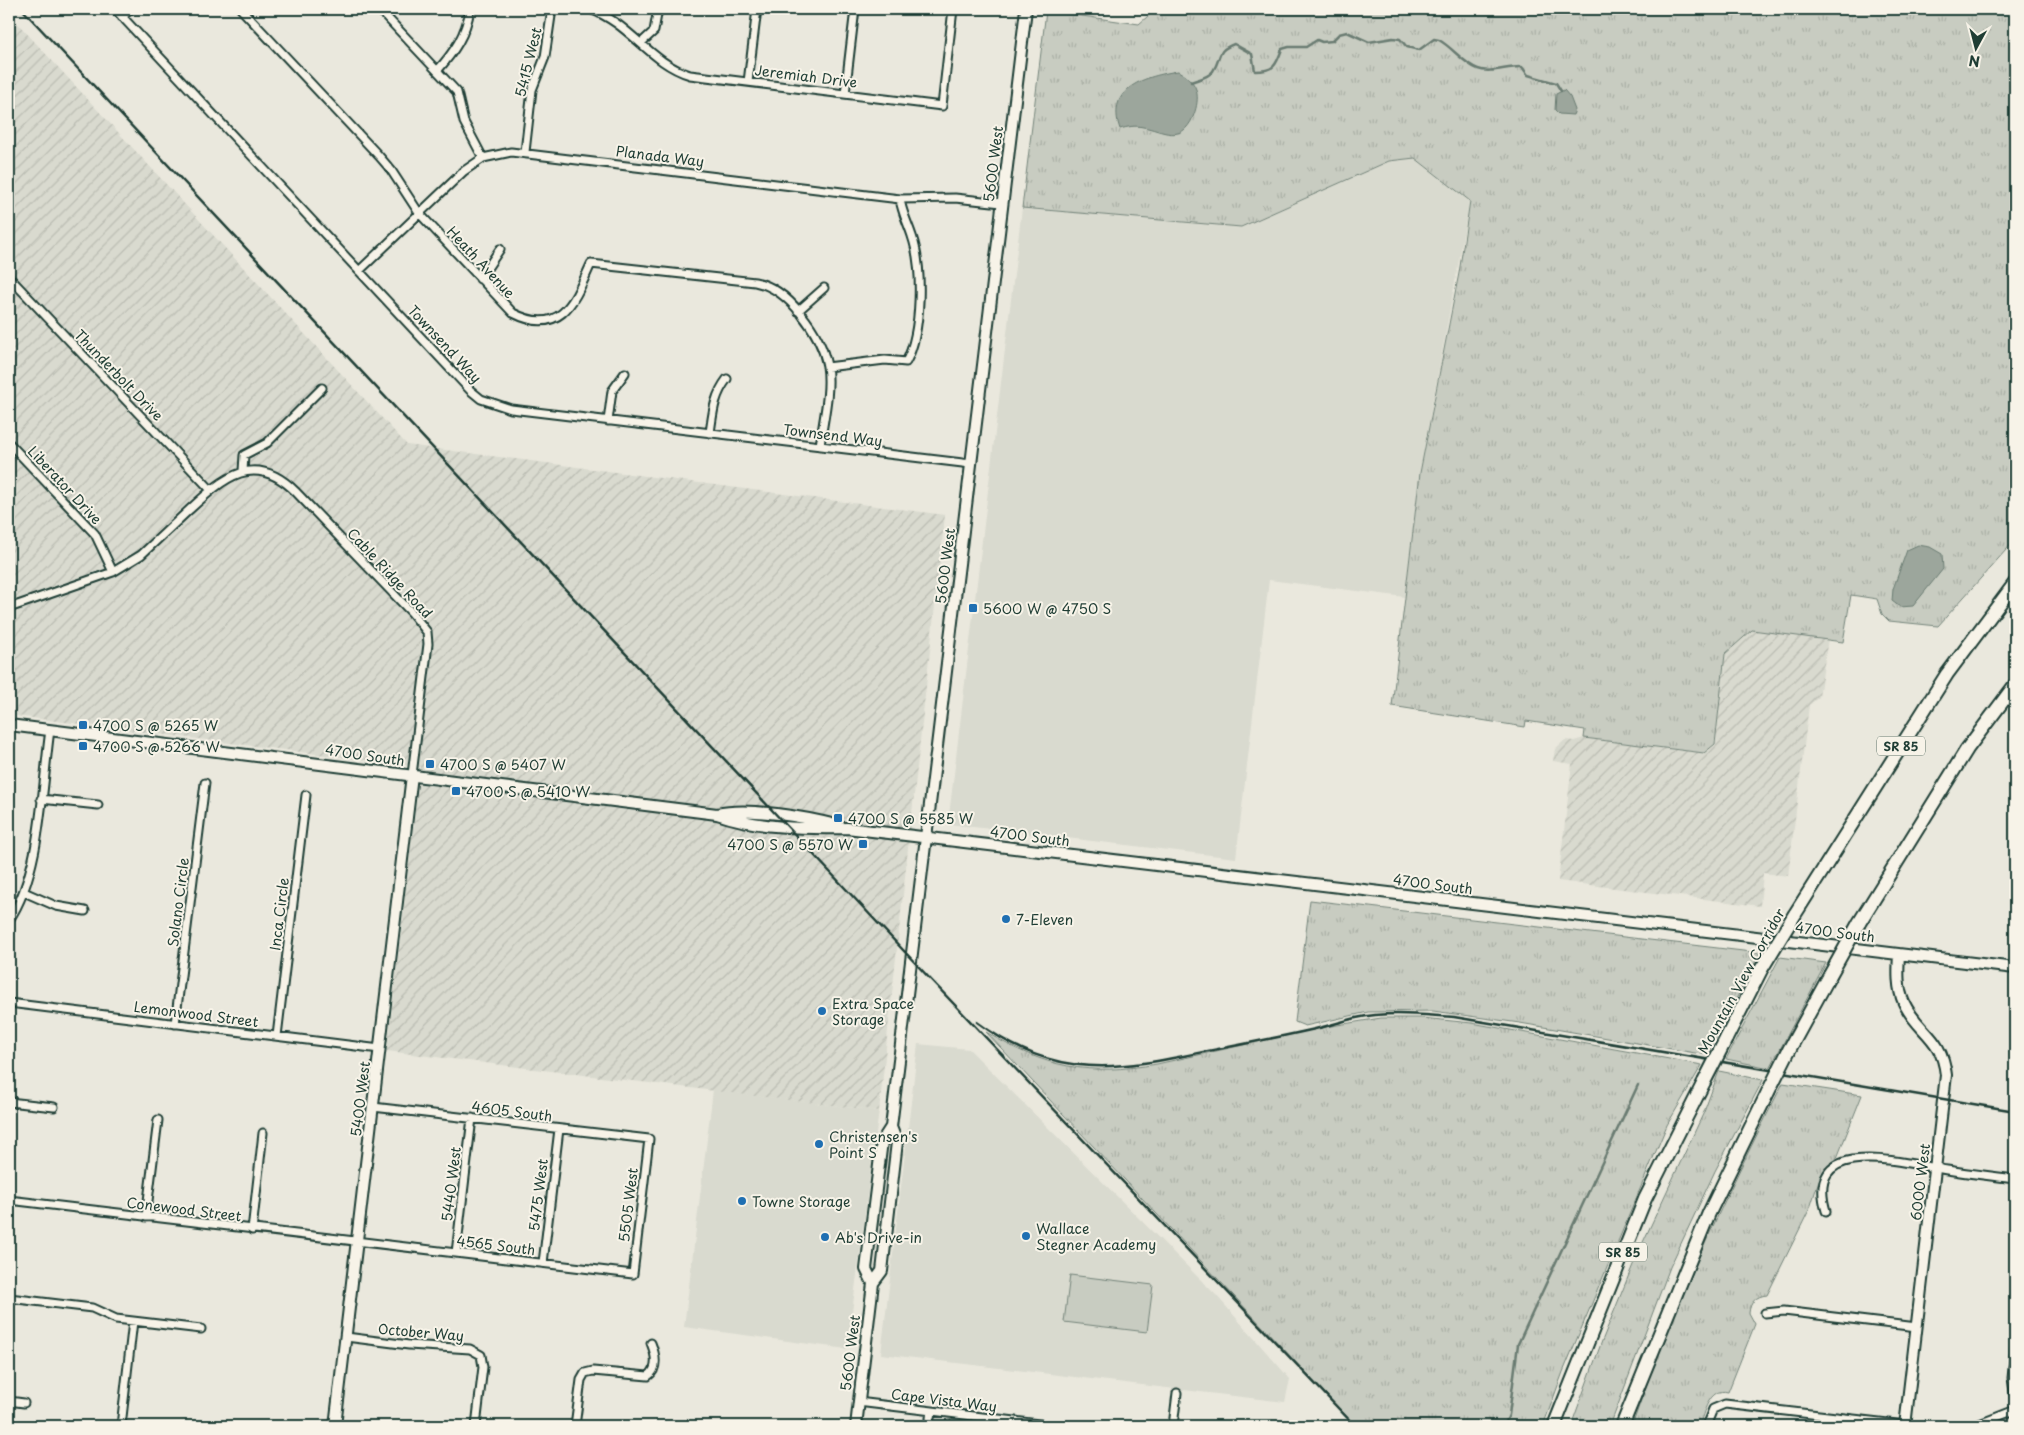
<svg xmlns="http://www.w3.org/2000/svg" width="2024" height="1435" font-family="'Playpen Sans',sans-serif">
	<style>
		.built { fill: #d9dacf }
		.industrial { fill: url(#industrial-furrows) }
		.grass { fill: url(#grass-tufts); stroke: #74847a }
		.pitch { fill: #c8ccc1; stroke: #74847a }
		.water { fill: #9ca69c; stroke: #6a7c72 }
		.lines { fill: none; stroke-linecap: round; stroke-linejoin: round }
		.stream { stroke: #6a7c72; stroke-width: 2.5 }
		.street-casing { stroke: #1f3d34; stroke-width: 11 }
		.secondary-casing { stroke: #1f3d34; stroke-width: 14 }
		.highway-casing { stroke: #1f3d34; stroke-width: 16 }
		.street { stroke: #f7f3e8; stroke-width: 7 }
		.secondary { stroke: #f7f3e8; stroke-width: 10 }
		.highway { stroke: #f7f3e8; stroke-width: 12 }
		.rail { stroke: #1f3d34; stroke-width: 2.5 }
		.highway-bridge-casing { stroke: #1f3d34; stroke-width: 16; stroke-linecap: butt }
		.highway-bridge { stroke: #f7f3e8; stroke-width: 12 }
		.poi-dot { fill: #1f6fb2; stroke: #f7f3e8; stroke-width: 2 }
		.labels { text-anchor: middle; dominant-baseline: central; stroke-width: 4; stroke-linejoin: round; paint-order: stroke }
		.shield { fill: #f7f3e8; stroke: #60746a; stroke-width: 1 }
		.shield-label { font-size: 12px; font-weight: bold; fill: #1f3d34 }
		.street-label { font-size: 14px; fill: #1f3d34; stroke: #f7f3e8 }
		.poi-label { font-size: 14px; fill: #1f3d34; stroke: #f7f3e8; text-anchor: start }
	</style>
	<defs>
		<pattern id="industrial-furrows" width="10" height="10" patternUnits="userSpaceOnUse" patternTransform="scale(1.25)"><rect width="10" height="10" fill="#d9dacf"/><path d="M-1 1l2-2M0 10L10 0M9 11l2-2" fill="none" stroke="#babcb2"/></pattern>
		<pattern id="grass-tufts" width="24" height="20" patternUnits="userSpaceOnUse" patternTransform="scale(1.25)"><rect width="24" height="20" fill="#c8ccc1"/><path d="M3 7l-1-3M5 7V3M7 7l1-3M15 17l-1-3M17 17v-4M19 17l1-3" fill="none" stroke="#abb0a6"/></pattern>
	</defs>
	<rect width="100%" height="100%" fill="#eae8dd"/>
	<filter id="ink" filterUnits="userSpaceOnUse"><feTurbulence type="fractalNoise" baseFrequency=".02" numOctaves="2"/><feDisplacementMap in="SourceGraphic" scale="10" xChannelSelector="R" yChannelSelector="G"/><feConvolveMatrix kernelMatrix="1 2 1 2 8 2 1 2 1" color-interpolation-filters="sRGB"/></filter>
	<g filter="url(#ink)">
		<path class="built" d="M1415 158 1470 201 1420 473 1405 597 1269 580 1236 858 948 824 1022 208 1241 227 1389 161Z
			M918 1044 969 1049 1216 1295 1290 1379 1285 1402 881 1354Z
			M713 1090 879 1111 847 1349 684 1327Z"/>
		<path class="industrial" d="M9 14 407 445 945 515 879 1111 387 1051 420 767 9 715Z
			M1752 630 1828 639 1819 697 1809 705 1788 876 1763 873 1760 906 1558 881 1572 764 1553 761 1555 749 1565 740 1574 741 1584 738 1704 753 1715 744 1725 654Z"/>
		<path class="grass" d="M1156 9H2015V540L1938 626 1889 621 1882 614 1877 599 1851 595 1843 642 1752 630 1725 654 1715 744 1704 753 1584 738 1585 730 1526 721 1525 727 1392 706 1420 473 1459 273 1470 201 1415 158 1389 161 1241 227 1022 208 1046 11 1139 24Z
			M1310 900 1760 953 1707 1055 1520 1023 1433 1011 1368 1012 1305 1026 1295 1022Z
			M1780 957 1826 963 1770 1068 1726 1059Z
			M1381 1018H1422L1472 1023 1702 1065 1667 1125 1563 1372 1543 1426H1356L986 1032C1045 1068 1088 1076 1157 1064L1325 1027Z
			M1719 1071 1763 1080 1715 1171 1670 1267 1610 1426H1571L1602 1341 1637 1255 1704 1112Z
			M1783 1083 1862 1095 1837 1158 1825 1169 1819 1180 1810 1208 1767 1295C1756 1296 1750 1302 1749 1313L1755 1324 1728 1392C1709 1387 1704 1413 1699 1426H1632C1672 1308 1726 1195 1783 1083Z"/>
		<path class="pitch" d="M1070 1275 1153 1285 1147 1332 1064 1322Z"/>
		<path class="water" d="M1178 71C1187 76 1196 83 1197 94 1198 101 1196 110 1193 117 1181 145 1162 130 1143 127 1135 125 1127 127 1120 129 1105 87 1147 76 1178 71Z
			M1564 90 1570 97 1575 110 1573 115 1559 114 1555 110 1556 94Z
			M1918 545 1930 547 1942 554 1943 569 1913 606 1900 607 1892 601 1893 589 1907 550Z"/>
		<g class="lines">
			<path class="stream" d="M1191 82C1198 79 1208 78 1213 71 1222 58 1215 51 1234 44L1252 54 1255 71C1274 71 1276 66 1282 49L1289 47H1306L1317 40 1322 42 1332 41 1339 34 1347 32 1369 42 1393 38 1400 39 1407 47 1419 50 1434 39 1439 40C1452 47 1464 64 1478 69 1491 74 1508 66 1522 67L1528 75 1556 83 1561 91
				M1504 1426 1509 1415 1518 1344 1638 1085"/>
			<defs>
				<path id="street" d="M115 9 470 390 481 399 511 409 971 464
					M241 9 379 156 391 170 419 213 513 313C562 338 575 299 591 264L755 282C788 288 821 333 827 366 831 391 823 421 820 446
					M379 9 457 92 464 122 483 158
					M590 9C631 24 650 63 690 75L942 106 953 9
					M122 17 131 9
					M641 43 654 31 658 9
					M437 71C454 52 466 35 470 9
					M748 82 757 9
					M845 94 855 9
					M525 152 532 90 545 57 552 9
					M9 205V208
					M359 271 464 171 483 158 511 152 900 199 955 198 1002 203
					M9 277 211 490
					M480 279 500 249
					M798 311 824 288
					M827 367 885 360 906 362C922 332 923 268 912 236 908 223 902 213 900 199
					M608 421 612 391 625 373
					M710 433C713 412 714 396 727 379
					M9 443 95 534 113 572
					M243 471 244 455 267 443 322 388
					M9 608 113 572 141 555C157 540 173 525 189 510 224 478 254 450 296 492L412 613 427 632 428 644 412 775
					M41 799 98 805
					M24 892 56 906 85 911
					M9 920C41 874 42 786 50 730
					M9 1003 380 1049
					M175 1024 205 783
					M277 1036 306 795
					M9 1102 54 1107
					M9 1200 633 1274 649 1139 373 1107
					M1826 1211C1803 1133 1908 1164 1947 1170 1970 1174 1993 1176 2015 1179
					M146 1217 158 1120
					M252 1230 263 1133
					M456 1253 472 1118
					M543 1263 559 1129
					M9 1298 92 1308 116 1319 201 1329
					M1765 1313 1784 1311 1917 1327
					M346 1337 409 1345 470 1349 481 1355 483 1367 476 1426
					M2015 1348 2012 1378 2015 1398
					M9 1401 24 1403
					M858 1402 1056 1426
					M121 1426 133 1321
					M575 1426 581 1380 585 1373 593 1371 648 1376C659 1369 655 1353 651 1343
					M929 1426 931 1411
					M1173 1426 1177 1393
					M1706 1426 1713 1409 1725 1404 1914 1426
					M1974 1426 2015 1410"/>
				<path id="secondary" d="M9 725 717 814C757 828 804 829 847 828L2015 968
					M717 814C748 807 805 817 836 825
					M1899 954C1898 971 1897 988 1904 1003 1918 1033 1942 1036 1946 1075L1905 1426
					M873 1283 866 1269 882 1141 891 1127 1026 9
					M335 1426 412 775
					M856 1426 873 1283 882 1271 897 1142 891 1127"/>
				<path id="highway" d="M1795 914 1947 674 2015 583
					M1859 923 1967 749 2015 685
					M1726 1039 1762 968
					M1789 1050 1830 975
					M1554 1426 1645 1199 1704 1082
					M1622 1426 1709 1213 1768 1092"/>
			</defs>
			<use href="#street" class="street-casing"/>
			<use href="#secondary" class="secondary-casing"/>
			<use href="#highway" class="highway-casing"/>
			<use href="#street" class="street"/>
			<use href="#secondary" class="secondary"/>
			<use href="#highway" class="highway"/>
			<path class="rail" d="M22 9 933 982 1355 1426
				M977 1022C1057 1081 1118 1070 1208 1051 1244 1044 1280 1037 1315 1029 1329 1026 1342 1021 1356 1018 1388 1011 1421 1015 1454 1017L2015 1111"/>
			<defs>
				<path id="highway-bridge" d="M1762 968 1795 914
					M1830 975 1859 923
					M1704 1082 1726 1039
					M1768 1092 1789 1050"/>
			</defs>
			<use href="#highway-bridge" class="highway-bridge-casing"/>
			<use href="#highway-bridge" class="highway-bridge"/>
		</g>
	</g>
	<g class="poi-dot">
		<rect x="968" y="603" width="10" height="10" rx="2.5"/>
		<rect x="78" y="720" width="10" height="10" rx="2.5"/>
		<rect x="78" y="741" width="10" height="10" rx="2.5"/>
		<rect x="425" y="759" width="10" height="10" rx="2.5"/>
		<rect x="451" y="786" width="10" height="10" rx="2.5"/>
		<rect x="833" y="813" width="10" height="10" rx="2.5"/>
		<rect x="858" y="839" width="10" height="10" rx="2.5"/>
		<circle cx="1006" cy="919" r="5"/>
		<circle cx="822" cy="1011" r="5"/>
		<circle cx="819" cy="1144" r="5"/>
		<circle cx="742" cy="1201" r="5"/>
		<circle cx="1026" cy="1236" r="5"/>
		<circle cx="825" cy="1237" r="5"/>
	</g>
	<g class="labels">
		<g class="shield">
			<rect x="1877" y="736.5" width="48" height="19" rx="4"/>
			<rect x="1599" y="1242.5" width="48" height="19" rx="4"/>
		</g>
		<g class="shield-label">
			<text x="1901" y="746">SR 85</text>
			<text x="1623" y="1252">SR 85</text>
		</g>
		<g class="street-label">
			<text transform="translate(528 62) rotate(-76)">5415 West</text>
			<text transform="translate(806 76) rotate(7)">Jeremiah Drive</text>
			<text transform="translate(660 156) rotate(7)">Planada Way</text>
			<text transform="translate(993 164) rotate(-83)">5600 West</text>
			<text transform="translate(481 262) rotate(47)">Heath Avenue</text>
			<text transform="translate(445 344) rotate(47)">Townsend Way</text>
			<text transform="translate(119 375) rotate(46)">Thunderbolt Drive</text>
			<text transform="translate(833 435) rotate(7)">Townsend Way</text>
			<text transform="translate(65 485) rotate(47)">Liberator Drive</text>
			<text transform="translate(945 566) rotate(-83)">5600 West</text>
			<text transform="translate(390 573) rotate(47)">Cable Ridge Road</text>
			<text transform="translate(365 755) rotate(8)">4700 South</text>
			<text transform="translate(1030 836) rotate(7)">4700 South</text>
			<text transform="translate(1433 884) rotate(7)">4700 South</text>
			<text transform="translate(178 902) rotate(-83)">Solano Circle</text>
			<text transform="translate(279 914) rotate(-83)">Inca Circle</text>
			<text transform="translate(1835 932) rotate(7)">4700 South</text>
			<text transform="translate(1741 981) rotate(-61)">Mountain View Corridor</text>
			<text transform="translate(196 1014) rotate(7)">Lemonwood Street</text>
			<text transform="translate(360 1099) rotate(-83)">5400 West</text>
			<text transform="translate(512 1111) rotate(7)">4605 South</text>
			<text transform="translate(1920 1182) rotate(-83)">6000 West</text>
			<text transform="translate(451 1184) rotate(-83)">5440 West</text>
			<text transform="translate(538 1195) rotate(-83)">5475 West</text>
			<text transform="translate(628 1205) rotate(-83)">5505 West</text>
			<text transform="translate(184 1209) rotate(7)">Conewood Street</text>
			<text transform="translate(496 1245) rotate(7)">4565 South</text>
			<text transform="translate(421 1332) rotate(5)">October Way</text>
			<text transform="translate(850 1353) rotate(-83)">5600 West</text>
			<text transform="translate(944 1400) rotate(7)">Cape Vista Way</text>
		</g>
		<g class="poi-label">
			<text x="983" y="608">5600 W @ 4750 S</text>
			<text x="93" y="725">4700 S @ 5265 W</text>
			<text x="93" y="746">4700 S @ 5266 W</text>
			<text x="440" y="764">4700 S @ 5407 W</text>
			<text x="466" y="791">4700 S @ 5410 W</text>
			<text x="848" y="818">4700 S @ 5585 W</text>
			<text x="853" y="844" text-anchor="end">4700 S @ 5570 W</text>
			<text x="1016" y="919">7-Eleven</text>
			<text x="832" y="1003">Extra Space<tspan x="832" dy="16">Storage</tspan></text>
			<text x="829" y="1136">Christensen's<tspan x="829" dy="16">Point S</tspan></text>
			<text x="752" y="1201">Towne Storage</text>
			<text x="1036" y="1228">Wallace<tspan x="1036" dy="16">Stegner Academy</tspan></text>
			<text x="835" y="1237">Ab's Drive-in</text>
		</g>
	</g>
	<rect width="2024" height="1435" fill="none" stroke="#f7f3e8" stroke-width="30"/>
	<rect x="15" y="15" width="1994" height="1405" fill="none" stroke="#1f3d34" stroke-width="2" filter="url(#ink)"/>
	<g transform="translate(1976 48) rotate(187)" stroke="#f7f3e8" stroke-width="4" paint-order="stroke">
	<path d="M0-4L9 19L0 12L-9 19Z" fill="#1f3d34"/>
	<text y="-8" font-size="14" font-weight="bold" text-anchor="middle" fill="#1f3d34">N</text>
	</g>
</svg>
